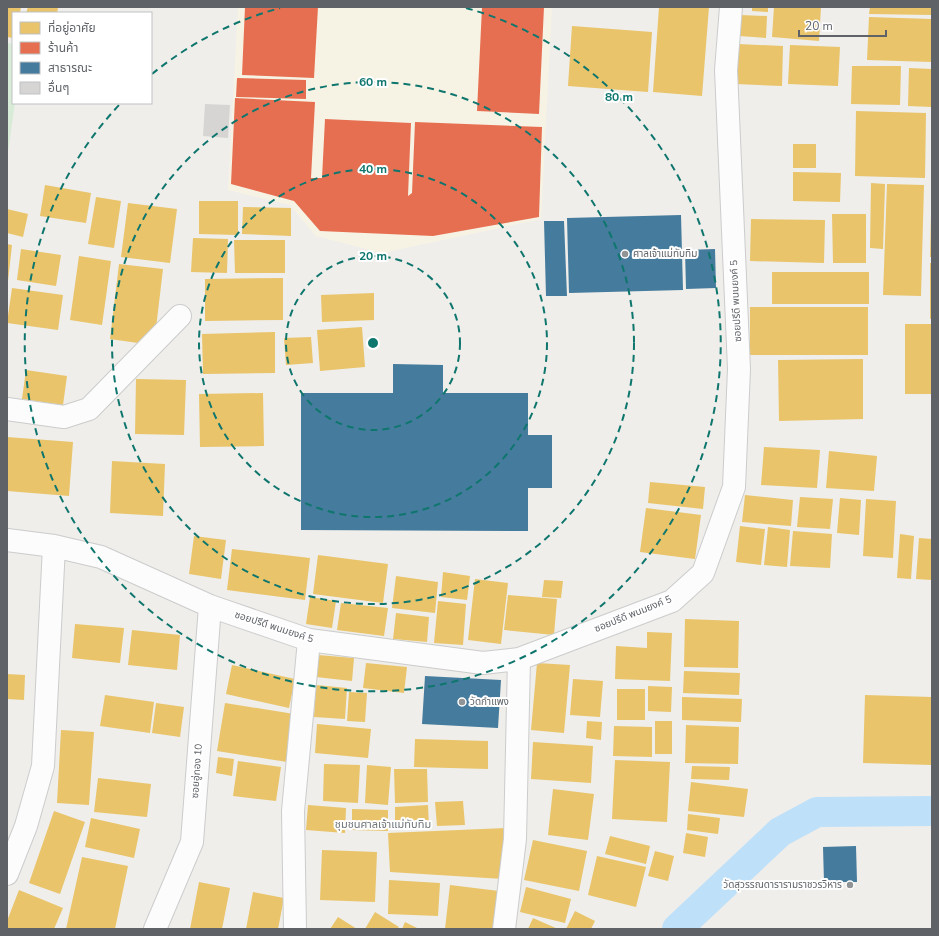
<svg xmlns="http://www.w3.org/2000/svg" width="939" height="936" font-family="'Nunito Sans','Noto Sans Thai',sans-serif">
	<style>
		.commercial { fill: #f7f3e4 }
		.green { fill: #d8ebd6 }
		.homes { fill: #e9c46a }
		.shops { fill: #e76f51 }
		.public { fill: #457b9d }
		.lines { fill: none; stroke-linecap: round; stroke-linejoin: round }
		.canal { stroke: #bfe0f9; stroke-width: 30 }
		.building { fill: #d6d5d3 }
		.minor-casing { stroke: #cbcccc; stroke-width: 24 }
		.minor { stroke: #fdfcfc; stroke-width: 22 }
		.ring { fill: none; stroke: #0f766e; stroke-width: 2; stroke-dasharray: 7 5 }
		.poi-dot { fill: #919496; stroke: #fff; stroke-width: 1.5 }
		.labels { text-anchor: middle; dominant-baseline: central; stroke-width: 4; stroke-linejoin: round; paint-order: stroke }
		.poi-label { font-size: 10px; fill: #5f6368; stroke: #fff; text-anchor: start }
		.street-label { font-size: 10px; fill: #5f6368; stroke: #fff }
		.neighbourhood-label { font-size: 11px; fill: #70757a; stroke: #fff }
		.centre { fill: #0f766e; stroke: #fff; stroke-width: 2 }
		.ring-label { font-size: 12px; text-anchor: middle; font-weight: bold; fill: #0f766e; stroke: #fff; stroke-width: 4; stroke-linejoin: round; paint-order: stroke }
	</style>
	<rect width="100%" height="100%" fill="#efeeea"/>
	<path class="commercial" d="M238 7H552L541 219 382 253 316 236 290 205 228 190Z"/>
	<path class="green" d="M7 43 13 44V103H15L7 159Z"/>
	<path class="homes" d="M7 7H21L20 13H13V38L7 37Z
		M28 7H53L58 8 57 13H26Z
		M659 7H709L702 96 653 92Z
		M752 7H768V12L752 11Z
		M774 7H821L819 41 772 37Z
		M870 7H932V15L869 14Z
		M740 15 767 16 766 38 739 36Z
		M869 17 932 19V62L867 60Z
		M572 26 652 32 648 92 568 86Z
		M738 44 783 46 782 86 736 84Z
		M790 45 840 47 838 86 788 84Z
		M852 66H901L900 105 851 104Z
		M909 68 932 69V107L908 106Z
		M856 111 926 113 925 178 855 176Z
		M793 144H816V168H793Z
		M793 172 841 173 840 202 793 201Z
		M871 183 885 184 883 249 870 248Z
		M887 184 924 185 921 296 883 295Z
		M45 185 91 193 86 223 40 216Z
		M96 197 121 201 114 248 88 244Z
		M199 201H238V235L199 234Z
		M128 203 177 209 170 263 121 257Z
		M243 207 291 208V236L242 234Z
		M7 209 28 214 23 237 7 233Z
		M832 214H866V263H833Z
		M931 214H932V257H930Z
		M751 219 825 220 824 263 750 261Z
		M193 238 228 239 227 273 191 272Z
		M234 240H285V273H235Z
		M7 244 12 245 8 281H7Z
		M21 249 61 255 56 286 17 280Z
		M79 256 111 261 102 325 70 320Z
		M930 263H932V319H930Z
		M119 264 163 269 156 328 138 343 110 339Z
		M772 272H869V304H772Z
		M283 278V320L205 321V279Z
		M12 288 63 295 58 330 7 323Z
		M374 293V320L322 322 321 295Z
		M750 307H868V355H750Z
		M905 324H932V394H905Z
		M362 327 365 367 320 371 317 330Z
		M275 332V373L203 374 202 334Z
		M311 337 313 363 286 365 284 338Z
		M863 359V419L779 421 778 360Z
		M26 370 67 376 63 405 22 399Z
		M136 379 186 380 184 435 135 434Z
		M263 393 264 446 200 447 199 394Z
		M7 437 73 442 69 496 7 491Z
		M764 447 820 450 817 488 761 485Z
		M829 451 877 456 874 491 826 488Z
		M112 461 165 464 163 516 110 513Z
		M650 482 705 487 703 509 648 503Z
		M745 495 793 500 791 526 742 522Z
		M800 497 833 499 830 529 797 527Z
		M840 498 861 500 859 535 837 533Z
		M866 499 896 501 893 558 863 556Z
		M646 508 701 515 695 559 640 552Z
		M740 526 765 529 761 565 736 562Z
		M768 527 790 530 787 567 764 565Z
		M793 531 832 534 830 568 790 566Z
		M900 534 914 536 911 579 897 578Z
		M194 536 226 540 221 579 189 574Z
		M919 538 932 539V580L916 579Z
		M232 549 310 558 305 600 227 590Z
		M318 555 388 564 383 603 313 594Z
		M443 572 470 576 467 600 441 597Z
		M396 576 438 582 435 613 392 608Z
		M475 579 508 583 501 644 468 640Z
		M544 580 563 581 561 598 542 597Z
		M508 595 557 599 554 635 504 630Z
		M310 597 336 601 332 628 306 624Z
		M438 601 466 604 463 645 434 643Z
		M341 603 388 608 384 636 337 630Z
		M396 613 429 617 427 642 393 639Z
		M685 619 739 621 738 668 684 667Z
		M75 624 124 628 120 663 72 658Z
		M132 630 180 635 177 670 128 665Z
		M647 632 672 633 670 681 615 679 616 646 647 648Z
		M318 655 354 658 352 681 316 677Z
		M366 663 407 667 404 693 363 688Z
		M537 663 570 665 564 733 531 730Z
		M232 665 295 679 289 708 226 694Z
		M684 671 740 673 739 695 683 693Z
		M7 674 25 675 24 700 7 699Z
		M573 679 603 681 600 717 570 715Z
		M316 685 347 688 345 719 314 717Z
		M648 686 672 687 671 712 648 711Z
		M617 689H645V720H617Z
		M349 692 367 693 365 722 347 721Z
		M105 695 154 702 150 733 100 726Z
		M865 695 932 697V765L863 763Z
		M682 697 742 699 741 722 682 720Z
		M156 703 184 707 180 737 152 733Z
		M225 703 294 714 287 762 217 751Z
		M587 721 602 722 601 740 586 738Z
		M655 721H672V754H655Z
		M317 724 371 729 368 758 315 753Z
		M686 725 739 727 738 764 685 763Z
		M614 726 652 727V757L613 756Z
		M61 730 94 732 89 805 57 803Z
		M415 739 488 741V769L414 767Z
		M533 742 593 746 591 783 531 779Z
		M218 757 234 759 232 776 216 773Z
		M615 760 670 762 667 822 612 819Z
		M238 761 281 767 276 801 233 796Z
		M324 764 360 765 358 803 323 801Z
		M367 765 391 767 388 805 365 803Z
		M692 766 730 767 729 780 691 779Z
		M394 769H427L428 802 395 803Z
		M98 778 151 784 147 817 94 812Z
		M691 782 748 789 744 817 688 811Z
		M553 789 594 794 588 840 548 835Z
		M463 801 465 825 437 826 435 802Z
		M308 805 346 808 345 833 306 830Z
		M428 805 429 827 395 829V807Z
		M352 809 388 810V831L352 830Z
		M54 811 85 822 60 894 29 883Z
		M688 814 720 818 718 834 687 830Z
		M91 818 140 829 134 858 85 847Z
		M506 828 503 879 390 872 388 833Z
		M686 833 708 837 705 857 683 853Z
		M610 836 650 846 646 864 605 854Z
		M533 840 587 851 579 891 524 880Z
		M322 850 377 852 375 902 320 900Z
		M655 851 674 856 668 881 648 876Z
		M597 856 646 867 636 907 588 895Z
		M82 857 128 866 115 929H66Z
		M389 880 440 883 438 916 388 914Z
		M199 882 230 888 222 929H190Z
		M450 885 499 891 494 929H445Z
		M526 887 571 899 565 923 520 912Z
		M19 890 63 908 54 929H7V921Z
		M253 892 284 898 278 929H246Z
		M575 911 595 921 591 929H566Z
		M375 912 399 927 397 929H365Z
		M338 917 357 929H330Z
		M533 918 558 929H528Z
		M405 922 419 929H402Z"/>
	<path class="shops" d="M245 7H318L314 78 242 75Z
		M482 7H544L539 114 477 111Z
		M237 78 306 80V99L236 97Z
		M235 98 315 102 311 178H322L325 119 411 123 408 196 412 193 415 122 542 127 539 217 433 236 320 231 294 201 231 184Z"/>
	<path class="public" d="M681 215 683 290 569 293 567 218Z
		M544 221H564L567 296H546Z
		M715 249 716 288 686 289 685 250Z
		M393 364 443 365V393H528V435H552V488H528V531L301 530V393H393Z
		M425 676 501 680 498 728 422 724Z
		M856 846 857 882H824L823 847Z"/>
	<g class="lines">
		<path class="canal" d="M677 929 780 832 817 812 932 811"/>
	</g>
	<path class="building" d="M205 104 230 105 228 138 203 136Z"/>
	<g class="lines">
		<defs>
			<path id="minor" d="M7 409 64 417 89 409 180 316
				M7 540 54 546 101 557 210 606 309 640 483 663 519 659 672 601 703 573 734 487 739 369 726 70 731 7
				M7 874 26 826 43 766 54 546
				M155 929 192 842 210 606
				M295 929 293 811 309 640
				M504 929 515 839 519 659"/>
		</defs>
		<use href="#minor" class="minor-casing"/>
		<use href="#minor" class="minor"/>
	</g>
	<g class="ring">
		<circle cx="373" cy="343" r="87"/>
		<circle cx="373" cy="343" r="174"/>
		<circle cx="373" cy="343" r="261"/>
		<path d="M152 74A348 348 0 0 1 280 8M466 8A348 348 0 1 1 121 103"/>
	</g>
	<g class="poi-dot">
		<circle cx="625" cy="254" r="4"/>
		<circle cx="462" cy="702" r="4"/>
		<circle cx="850" cy="885" r="4"/>
	</g>
	<g class="labels">
		<g class="poi-label">
			<text x="633" y="254">ศาลเจ้าแม่ทับทิม</text>
			<text x="470" y="702">วัดกำแพง</text>
			<text x="842" y="885" text-anchor="end">วัดสุวรรณดารารามราชวรวิหาร</text>
		</g>
		<g class="street-label">
			<text transform="translate(736 301) rotate(-93)">ซอยปรีดี พนมยงค์ 5</text>
			<text transform="translate(633 614) rotate(-22)">ซอยปรีดี พนมยงค์ 5</text>
			<text transform="translate(274 627) rotate(18)">ซอยปรีดี พนมยงค์ 5</text>
			<text transform="translate(197 771) rotate(-86)">ซอยอู่ทอง 10</text>
		</g>
		<g class="neighbourhood-label">
			<text x="383" y="824">ชุมชนศาลเจ้าแม่ทับทิม</text>
		</g>
	</g>
	<circle cx="373" cy="343" r="6" class="centre"/>
	<g class="ring-label">
		<text x="373" y="86">60 m</text>
		<text x="619" y="101">80 m</text>
		<text x="373" y="173">40 m</text>
		<text x="373" y="260">20 m</text>
	</g>
	<rect width="939" height="936" fill="none" stroke="#5f6368" stroke-width="16"/>
	<rect x="12" y="12" width="140" height="92" fill="#ffffff" stroke="#bfc1c3"/>
	<rect x="20" y="22" width="20" height="12" fill="#e9c46a" stroke="#bfc1c3"/>
	<text x="48" y="32" font-size="12" fill="#5f6368">ที่อยู่อาศัย</text>
	<rect x="20" y="42" width="20" height="12" fill="#e76f51" stroke="#bfc1c3"/>
	<text x="48" y="52" font-size="12" fill="#5f6368">ร้านค้า</text>
	<rect x="20" y="62" width="20" height="12" fill="#457b9d" stroke="#bfc1c3"/>
	<text x="48" y="72" font-size="12" fill="#5f6368">สาธารณะ</text>
	<rect x="20" y="82" width="20" height="12" fill="#d6d5d3" stroke="#bfc1c3"/>
	<text x="48" y="92" font-size="12" fill="#5f6368">อื่นๆ</text>
	<path d="M799 30v6h87v-6" fill="none" stroke="#5f6368" stroke-width="2"/>
	<text x="805" y="30" font-size="12" fill="#5f6368" stroke="#ffffff" stroke-width="3" paint-order="stroke">20 m</text>
</svg>
